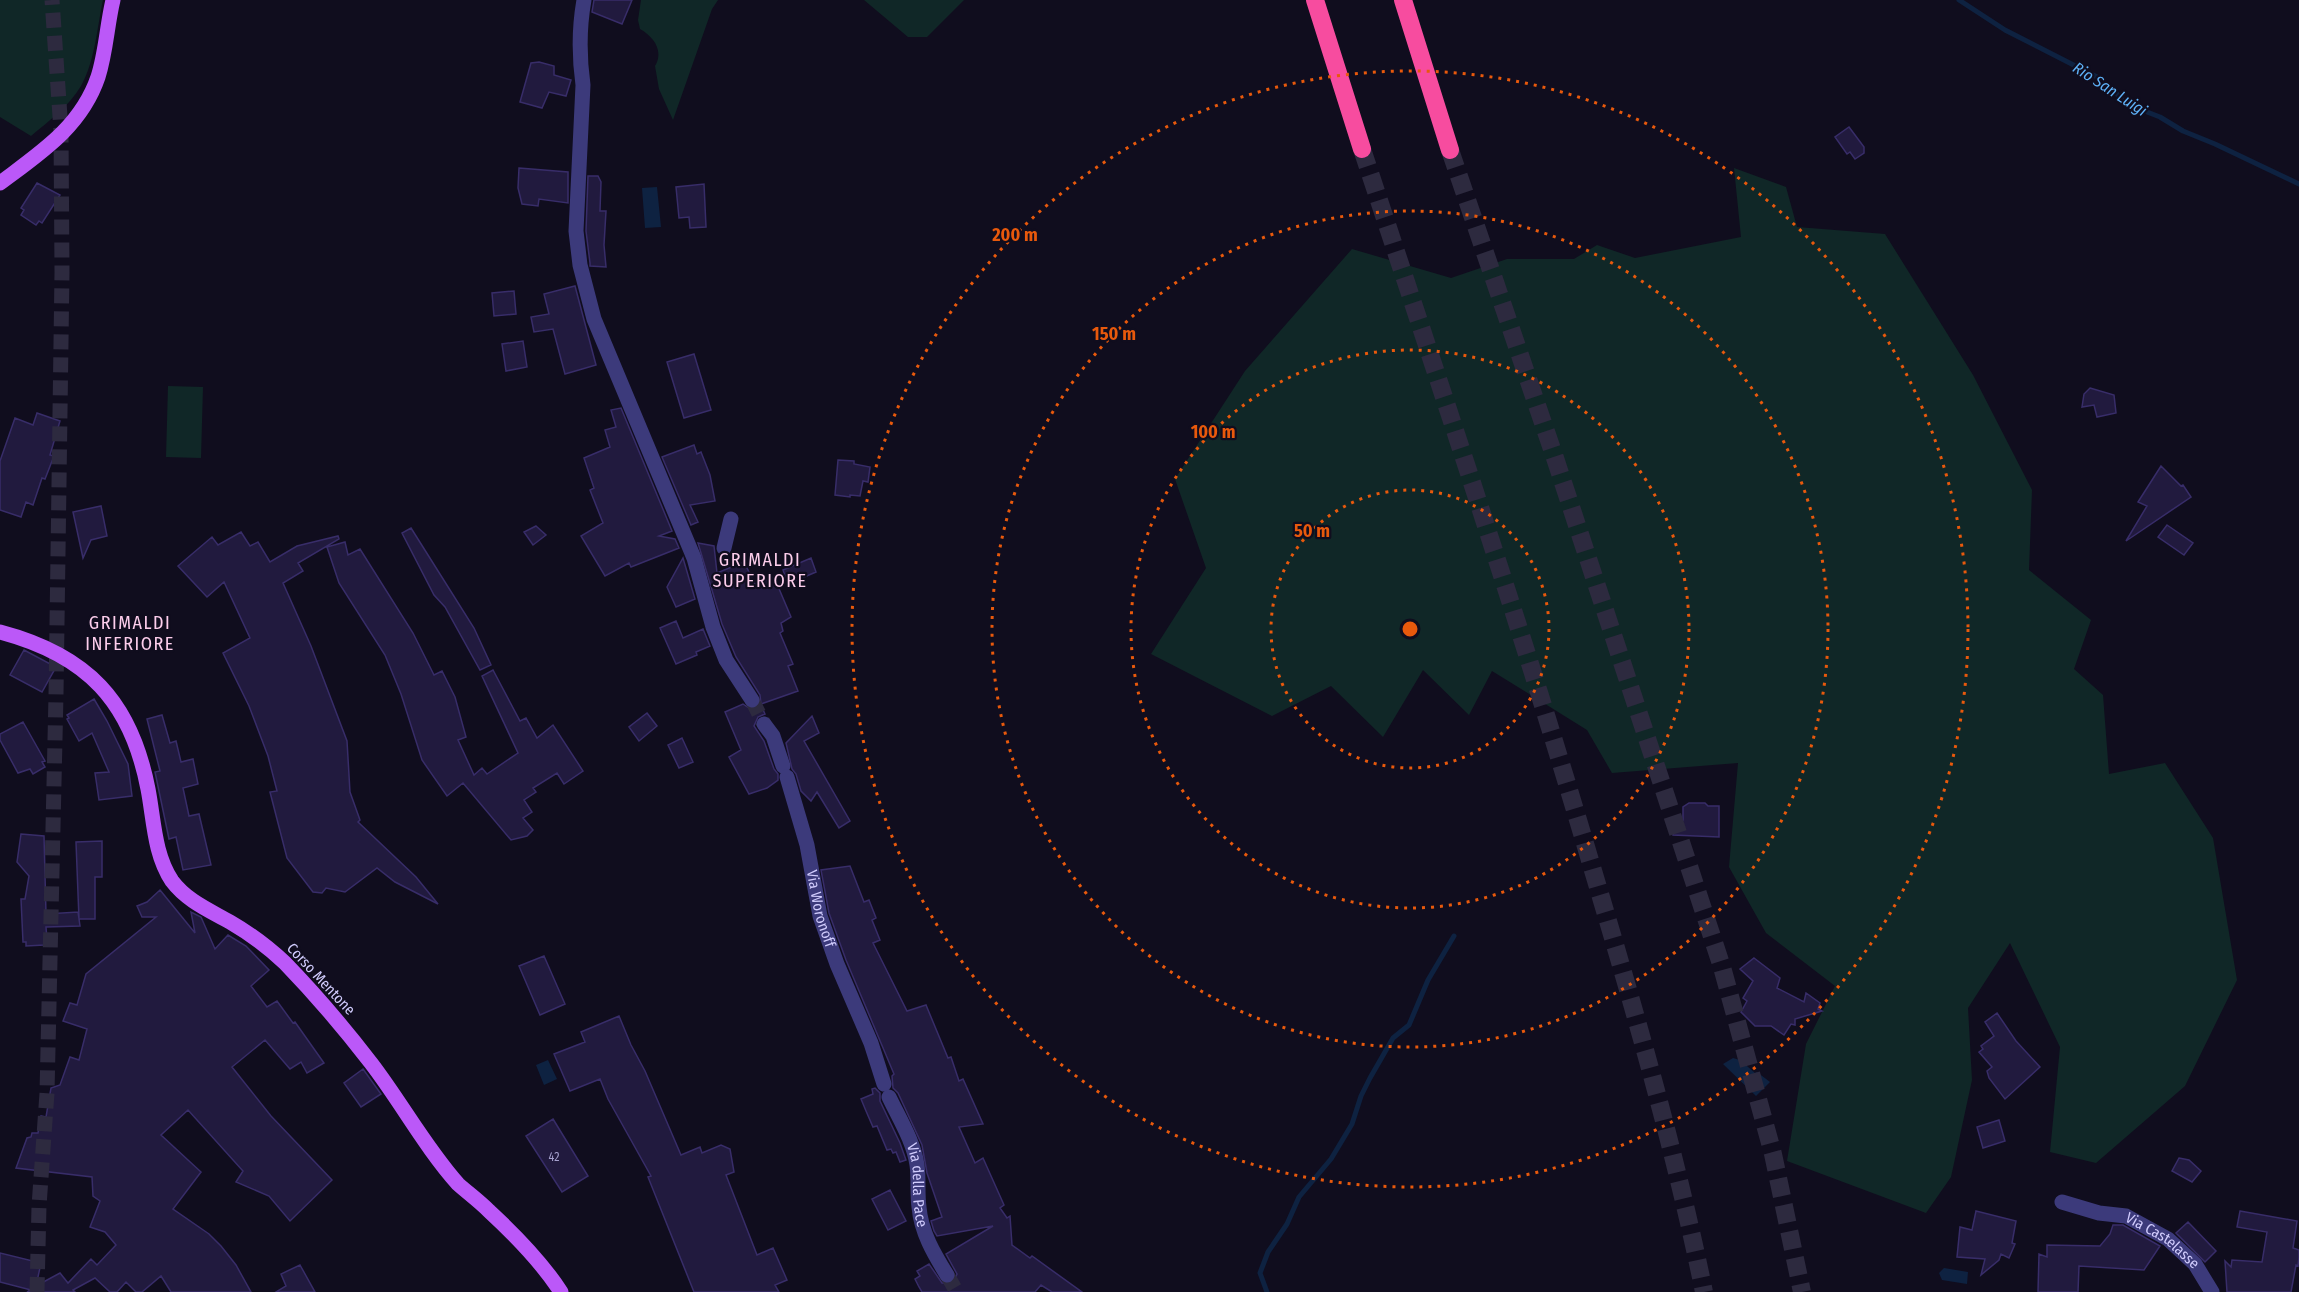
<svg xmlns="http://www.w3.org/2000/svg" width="2299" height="1292" font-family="'Fira Sans Condensed',sans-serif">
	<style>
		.green { fill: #102727 }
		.water { fill: #0e2241 }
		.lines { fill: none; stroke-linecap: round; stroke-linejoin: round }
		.stream { stroke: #0e2241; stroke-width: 5 }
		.building { fill: #211a3e; stroke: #382d69; stroke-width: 1.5 }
		.minor-tunnel { stroke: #2d2a3f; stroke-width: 15; stroke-dasharray: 15 8; stroke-linecap: butt }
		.major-tunnel { stroke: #2d2a3f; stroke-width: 15; stroke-dasharray: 15 8; stroke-linecap: butt }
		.highway-tunnel { stroke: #2d2a3f; stroke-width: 18; stroke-dasharray: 18 9; stroke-linecap: butt }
		.minor { stroke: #3c3a7b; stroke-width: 15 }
		.major { stroke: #bb58f8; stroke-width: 15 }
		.highway { stroke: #f74c9f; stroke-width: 18 }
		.ring { fill: none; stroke: #e8590c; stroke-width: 3; stroke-dasharray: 3 6 }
		.labels { text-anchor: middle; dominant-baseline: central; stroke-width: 4.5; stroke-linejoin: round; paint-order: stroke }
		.number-label { font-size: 12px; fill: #a5a0cd }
		.street-label { font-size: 15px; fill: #d1ccfd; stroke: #100d1e }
		.water-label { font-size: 16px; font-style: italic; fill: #5fb2f8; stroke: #100d1e }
		.quarter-label { font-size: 18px; letter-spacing: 1.5px; fill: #fdceec; stroke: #100d1e }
		.centre { fill: #e8590c; stroke: #100d1e; stroke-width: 3 }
		.ring-label { font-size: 18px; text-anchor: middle; font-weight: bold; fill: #e8590c; stroke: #100d1e; stroke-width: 4.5; stroke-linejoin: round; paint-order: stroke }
	</style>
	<rect width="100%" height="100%" fill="#100d1e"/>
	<path class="green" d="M0 0H103C97 28 95 61 81 86 69 106 49 121 31 136L0 117Z
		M641 0H718L712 9 673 120 659 89 655 66C664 51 654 37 640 29L638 20Z
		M864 0H964L927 37H908Z
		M1734 168 1786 187 1797 227 1885 234 1973 375 2032 490 2029 570 2091 620 2074 669 2103 695 2109 774 2165 763 2213 838 2237 980 2185 1086 2096 1163 2050 1152 2060 1047 2010 943 1968 1008 1972 1080 1951 1177 1926 1213 1787 1161 1806 1044 1835 986 1766 933 1729 867 1738 763 1612 773 1587 730 1492 671 1469 715 1423 670 1383 737 1331 686 1272 716 1151 654 1206 568 1175 479 1245 371 1352 249 1451 278 1507 259H1574L1597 245 1635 258 1741 237Z
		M168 386 203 387 201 458 166 457Z"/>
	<path class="water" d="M657 187 661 227 645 228 642 188Z
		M1733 1058 1740 1060 1755 1073 1757 1072 1770 1082 1756 1096 1723 1064Z
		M548 1060 557 1079 544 1085 536 1065Z
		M1944 1268 1968 1272 1967 1284 1942 1280 1939 1273Z"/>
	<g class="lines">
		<path class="stream" d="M1959 0 2005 30 2099 78 2129 105 2160 117 2183 131 2215 144 2299 184
			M1267 1292 1260 1273 1268 1252 1287 1224 1299 1197 1331 1159 1352 1124 1361 1096 1370 1078 1393 1038 1409 1025 1428 980 1454 936"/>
	</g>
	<path class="building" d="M594 0H632L622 24 592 12Z
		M539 62 554 66V75L571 80 566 96 549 92 542 108 520 102 531 63Z
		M1849 127 1864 147V153L1855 159 1850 152 1847 154 1835 137Z
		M519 168 568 172V203L539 199 538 206 522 204 518 188Z
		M588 176H598L601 182 600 211H606L604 245 606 267 590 266V263L586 231Z
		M37 183 60 195 42 223 39 221 36 225 21 215 24 210 21 208Z
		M704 184 706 227 690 228 689 217 679 218 676 187Z
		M575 286 596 365 565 374 553 329 534 332 531 317 549 314 544 294Z
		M514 291 516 314 494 316 492 293Z
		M523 341 527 367 506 371 502 344Z
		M694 354 711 410 684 418 667 362Z
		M2090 388 2114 395 2116 413 2097 417 2094 405 2082 407 2084 394Z
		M621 408 672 531 659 536 675 539 679 548 631 567 629 563 605 576 581 536 603 523 590 490 594 488 584 458 610 447 605 430 616 427 611 410Z
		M37 413 60 421 50 455 54 456 45 479 42 478 33 505 26 502 21 517 0 510V461L15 418 33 425Z
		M694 445 697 454 701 452 710 475 715 501 690 505 698 522 691 525 662 457Z
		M838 460 854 461V464L870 467 868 482 863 481 860 496 850 495V497L835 495Z
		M2161 466 2181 486 2183 485 2191 497 2126 541 2147 506 2138 502Z
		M101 506 107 536 91 540 83 558 73 512Z
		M2167 525 2193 543 2184 555 2158 537Z
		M536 526 546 535 533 545 524 532Z
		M411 528 474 628 491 665 480 670 445 607 434 595 402 533Z
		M241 532 250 546 258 542 270 562 297 546 338 536 339 539 298 563 303 571 283 583 311 646 347 741 350 792 360 820 358 822 416 877 438 904 395 882 377 868 345 892 326 888 322 893 313 892 287 858 270 792 277 791 268 756 249 706 223 653 250 638 224 582 207 597 178 566 212 537 218 545Z
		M345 542 348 555 360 549 413 633 434 675 442 671 455 697 466 737 458 740 474 775 482 768 487 774 518 753 482 676 493 670 520 721 526 718 537 738 553 725 583 771 564 784 557 773 533 788 536 792 524 800 532 812 523 818 533 830 527 836 511 840 463 783 447 796 422 760 401 694 385 655 339 583 327 547Z
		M698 543 714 546 717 573 744 562 755 584 774 577 791 617 781 623 783 631 780 633 793 664 788 666 798 691 761 704 760 695 736 657 722 624Z
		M683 558 695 599 676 607 667 587Z
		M811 558 816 572 788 584 783 570Z
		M676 621 683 638 703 629 710 646 696 652 697 655 676 664 660 628Z
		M24 650 56 667 42 692 10 675Z
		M94 699 107 721 128 764 132 796 99 800 95 773 109 772 92 733 79 741 67 719 69 718 67 715Z
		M743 704 752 710 761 705 765 714 758 717 754 726 764 741 774 769 778 774V780L767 788 749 794 729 757 741 750 725 712Z
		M647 713 657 726 639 741 629 727Z
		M162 715 170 743 176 741 181 762 193 759 198 784 183 788 189 816 199 814 211 865 183 870 176 837 169 839 155 772 160 771 147 719Z
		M812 716 819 733 804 741 850 821 839 828 817 792 811 801 801 791 796 774 792 769 786 743Z
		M23 722 45 761 42 762 45 767 33 774 30 769 18 773 0 740V734Z
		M682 738 693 762 679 768 668 745Z
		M1689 803H1705L1708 806H1719V837L1673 835V820H1683V807Z
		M21 834 44 836 46 914 78 912 80 926 46 927 47 940H44V945L26 946V942H23L21 899H25L29 876 17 862Z
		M102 841V877H95V919H79L76 842Z
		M850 866 864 902 869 900 876 918 872 920 880 940 873 943 907 1011 926 1005 948 1058 951 1057 959 1081 963 1079 983 1124 959 1127 975 1163 983 1158 1004 1205 1000 1208 1007 1218 1010 1216 1012 1245 1030 1258 1032 1256 1082 1292H1052L1041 1285 1035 1292H922L919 1287 915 1279 920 1276 917 1271 929 1264 942 1283H953L957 1274 946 1254 993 1226 937 1236 934 1231 931 1221 942 1217 927 1173 922 1145 898 1093 893 1088 892 1076 894 1074 846 960 829 913 821 870Z
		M160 890 195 933 191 912 201 917 215 949 228 935 246 946 269 970 251 986 267 1007 277 1001 293 1023 295 1022 324 1063 307 1073 301 1062 290 1069 265 1040 232 1067 271 1116 332 1180 290 1221 269 1196 236 1182 243 1171 188 1110 161 1135 201 1172 173 1209 209 1234 221 1246 236 1265 251 1292H171L161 1276 142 1292H136L126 1282 117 1292H110L95 1278 73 1290 75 1292H27L31 1290 0 1282V1253L41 1263 36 1286 60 1273 68 1283 91 1259 97 1265 116 1245 105 1232 90 1227 100 1201 93 1196 92 1177 16 1168 27 1138 31 1137 32 1133H38L41 1116 46 1117 51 1088 60 1085 70 1057 79 1060 87 1029 63 1021 70 1003 77 1005 86 974 156 917H142L137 906 147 902Z
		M544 956 565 1004 540 1015 519 966Z
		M1754 958 1780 978 1777 988 1804 1002 1806 993 1820 1003 1818 1009 1822 1011 1795 1019V1025L1791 1024 1784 1035 1771 1026H1755L1741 1012 1747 1001 1743 998 1753 981 1740 969Z
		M1997 1013 2016 1041 2040 1067 2005 1099 1989 1078 1987 1071 1992 1067 1979 1052 1983 1049 1981 1046 1994 1036 1985 1022Z
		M619 1016 631 1045 645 1071 681 1155 700 1147 702 1153 721 1145 730 1149 734 1172 726 1175 757 1255 773 1248 787 1280 775 1285 779 1292H694L648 1177 651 1176 608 1099 600 1079 570 1091 554 1054 585 1042 581 1032Z
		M363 1069 381 1094 361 1107 344 1083Z
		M875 1088 880 1093V1101L900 1143 906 1160 900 1162 896 1152 893 1153 891 1149 887 1150 877 1126 873 1127 866 1111 861 1099 873 1094 872 1089Z
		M553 1119 588 1176 562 1192 526 1136Z
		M1999 1120 2005 1141 1983 1148 1977 1127Z
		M2179 1158 2189 1160 2201 1171 2192 1182 2172 1171Z
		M890 1190 906 1221 888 1230 872 1199Z
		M1976 1211 2016 1221 2012 1243 2015 1244 2009 1258 2001 1254 1999 1260 1981 1275 1985 1259 1957 1257 1960 1227 1972 1230Z
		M2240 1211 2297 1221 2293 1248 2299 1250V1257L2298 1266 2296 1265 2291 1292H2227L2225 1261 2231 1267 2232 1260 2262 1262 2267 1232 2237 1227Z
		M2188 1222 2216 1251 2205 1262 2176 1233Z
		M2113 1225H2123L2160 1246 2144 1270 2079 1266 2078 1292H2038L2039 1254 2047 1257V1245L2100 1246 2110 1234Z
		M300 1265 315 1292H276L286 1286 281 1274Z"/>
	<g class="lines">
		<path class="minor-tunnel" d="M752 700 764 724
			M947 1275 957 1292"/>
		<path class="major-tunnel" d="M37 1292 39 1206 47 1093 56 695 62 272 61 131 52 0"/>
		<path class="highway-tunnel" d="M1362 149C1440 385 1519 620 1589 857 1632 1001 1674 1145 1704 1292
			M1450 150 1554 455 1722 967 1773 1154 1802 1292"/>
		<g class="minor">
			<path d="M584 0C579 28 579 56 583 85L576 231 580 265 594 319 694 558 713 627 726 660 752 700"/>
			<path d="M724 548 731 519"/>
			<path d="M764 724 773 736 783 766"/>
			<path id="s1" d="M787 777 807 845 820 916 837 964 871 1043 884 1084"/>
			<path id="s2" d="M889 1097C899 1118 914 1142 917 1165 919 1179 917 1193 919 1207 921 1232 934 1254 947 1275"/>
			<path id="s3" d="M2062 1202 2099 1213 2126 1216 2168 1239 2195 1264 2212 1292"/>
		</g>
		<path class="major" d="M0 183C40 153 81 127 98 77 106 52 107 25 113 0
			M0 632C87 655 131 701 148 789 154 820 154 854 172 881 187 901 209 910 230 922 249 933 269 948 285 963 315 994 344 1028 371 1063 401 1102 425 1147 458 1184 468 1193 479 1201 489 1211 515 1235 541 1261 561 1292"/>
		<path class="highway" d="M1315 0 1362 149
			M1403 0 1450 150"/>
	</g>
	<g class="ring">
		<circle cx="1410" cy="629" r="139"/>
		<circle cx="1410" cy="629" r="279"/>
		<circle cx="1410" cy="629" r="418"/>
		<circle cx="1410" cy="629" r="558"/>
	</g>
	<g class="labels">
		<g class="number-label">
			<text x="554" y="1157">42</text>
		</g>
		<g class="street-label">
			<text stroke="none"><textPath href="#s1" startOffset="136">Via Woronoff</textPath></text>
			<text transform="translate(321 979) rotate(47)">Corso Mentone</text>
			<text stroke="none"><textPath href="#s2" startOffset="94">Via della Pace</textPath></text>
			<text stroke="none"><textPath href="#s3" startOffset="110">Via Castelasse</textPath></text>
		</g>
		<g class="water-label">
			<text transform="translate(2110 89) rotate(33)">Rio San Luigi</text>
		</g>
		<g class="quarter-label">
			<text x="760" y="560">GRIMALDI<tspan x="760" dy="21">SUPERIORE</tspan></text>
			<text x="130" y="623">GRIMALDI<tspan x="130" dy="21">INFERIORE</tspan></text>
		</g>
	</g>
	<circle cx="1410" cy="629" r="9" class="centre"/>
	<g class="ring-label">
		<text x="1015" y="241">200 m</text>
		<text x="1114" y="340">150 m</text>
		<text x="1213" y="438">100 m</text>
		<text x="1312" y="537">50 m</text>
	</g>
</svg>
